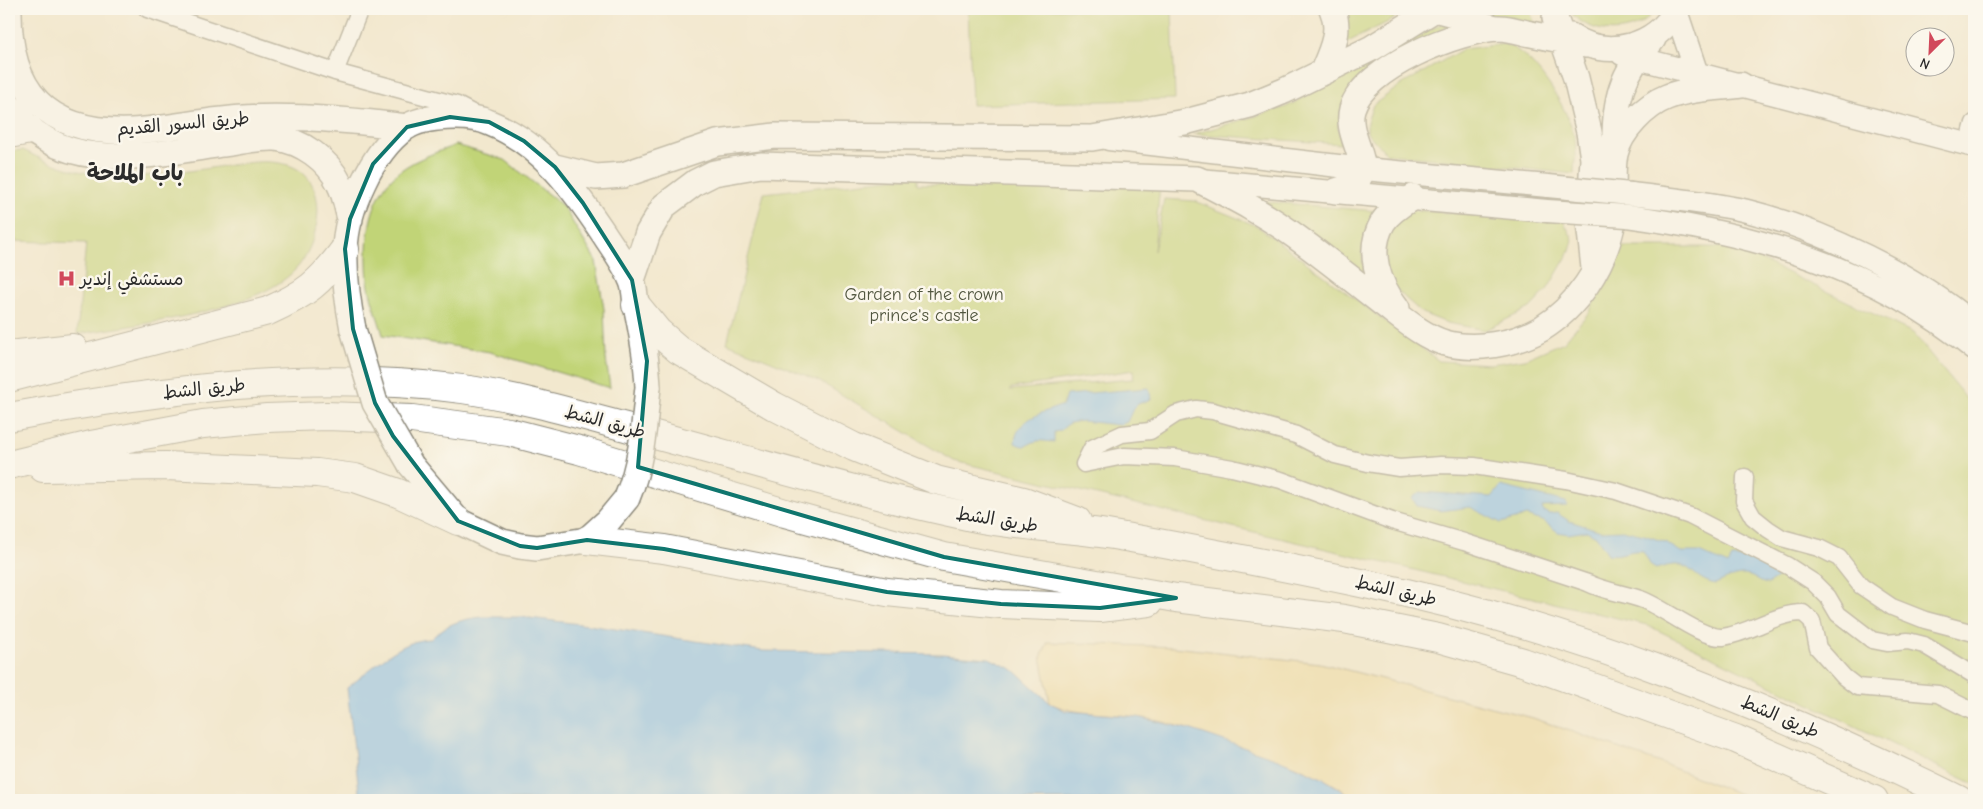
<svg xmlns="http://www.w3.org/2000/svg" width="1983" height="809" font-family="'Comic Neue','Playpen Sans Arabic',sans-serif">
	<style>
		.green { fill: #c1d477; stroke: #768051; fill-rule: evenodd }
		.sand { fill: #eeda9e; stroke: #8c8264 }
		.water { fill: #7cbbf0; stroke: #54738e }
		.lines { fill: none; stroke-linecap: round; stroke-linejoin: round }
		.street-casing { stroke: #8e8a7c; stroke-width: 19 }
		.secondary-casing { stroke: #8e8a7c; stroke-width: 25 }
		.primary-casing { stroke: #8e8a7c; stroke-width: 28 }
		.highway-casing { stroke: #8e8a7c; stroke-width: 30 }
		.street { stroke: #fff; stroke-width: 16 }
		.secondary { stroke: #fff; stroke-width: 22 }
		.primary { stroke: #fff; stroke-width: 25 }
		.highway { stroke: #fff; stroke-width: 28 }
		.secondary-bridge-casing { stroke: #8e8a7c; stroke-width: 25; stroke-linecap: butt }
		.primary-bridge-casing { stroke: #8e8a7c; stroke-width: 28; stroke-linecap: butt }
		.secondary-bridge { stroke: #fff; stroke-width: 22 }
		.primary-bridge { stroke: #fff; stroke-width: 25 }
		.marked { fill: none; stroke: #0f766e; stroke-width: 4; stroke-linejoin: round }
		.labels { text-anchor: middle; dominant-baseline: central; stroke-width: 5; stroke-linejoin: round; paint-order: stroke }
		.street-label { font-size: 18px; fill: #2b2b2b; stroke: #fbf7ec }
		.poi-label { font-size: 18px; fill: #2b2b2b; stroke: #fbf7ec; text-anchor: start }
		.park-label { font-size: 18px; fill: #50553e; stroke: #fbf7ec }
		.district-label { font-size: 22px; font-weight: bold; fill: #2b2b2b; stroke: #fbf7ec }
	</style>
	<rect width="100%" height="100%" fill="#fbf7ec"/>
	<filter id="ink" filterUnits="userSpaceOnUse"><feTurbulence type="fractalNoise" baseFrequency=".02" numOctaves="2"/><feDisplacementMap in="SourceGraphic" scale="10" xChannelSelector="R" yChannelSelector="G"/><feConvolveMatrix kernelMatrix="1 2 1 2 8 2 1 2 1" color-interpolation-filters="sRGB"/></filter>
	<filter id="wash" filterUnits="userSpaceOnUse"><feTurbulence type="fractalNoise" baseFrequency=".0096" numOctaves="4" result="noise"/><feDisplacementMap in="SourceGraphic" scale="20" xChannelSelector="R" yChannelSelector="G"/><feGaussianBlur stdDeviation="1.12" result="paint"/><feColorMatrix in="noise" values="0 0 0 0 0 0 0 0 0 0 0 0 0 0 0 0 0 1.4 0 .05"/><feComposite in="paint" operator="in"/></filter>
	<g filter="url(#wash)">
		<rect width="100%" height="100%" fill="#f2e8ce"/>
		<path class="green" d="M968 9H1172L1175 99 972 105Z
			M1337 9H1392L1394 19 1340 46Z
			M1460 9H1529L1535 24Z
			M1568 9H1655C1637 39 1587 37 1568 9Z
			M1443 23 1449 26 1420 42 1342 109 1338 126 1341 144 1194 134 1286 107Z
			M1504 44C1532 50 1570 111 1575 139 1577 150 1574 163 1574 174L1387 154 1367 133V122L1373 105 1401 85 1463 49Z
			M456 145 505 160 563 206 596 261 604 309 606 359 610 388 490 352 383 335C378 317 370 298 368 280 365 246 367 204 392 178 408 161 435 153 456 145Z
			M23 150C91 186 144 178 217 167 241 164 265 158 288 165 333 179 320 244 295 270 256 312 134 325 77 334L86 243 9 241V151Z
			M918 176V184H1160L1154 251 1164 199 1195 201 1257 226 1439 361 1490 364 1525 359 1564 342 1590 311 1616 247H1734L1913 333 1974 408V784L1647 625 954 461 817 380 727 343 764 193ZM1134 370 1133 379 1010 390 1011 388Z
			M1258 201 1377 211C1360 241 1359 249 1367 282Z
			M1408 210 1563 220 1573 240 1570 251 1547 290 1530 308 1485 330 1447 323 1422 313 1392 286 1384 270 1386 233Z"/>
		<path class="sand" d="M1048 642 1173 647 1320 663 1533 718 1666 765 1755 800H1357C1321 772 1275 758 1232 744 1201 733 1169 721 1137 717 1107 712 1077 716 1050 703L1041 657Z"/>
		<path class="water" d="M1149 388 1151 399 1138 404 1133 409 1127 422 1119 425 1082 421 1069 423 1060 431 1054 432V442C1049 442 1042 440 1037 441 1027 443 1027 450 1015 443 1016 418 1043 413 1063 405L1066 395Z
			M1501 486 1566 502 1567 506 1542 507 1543 511 1549 514 1557 513 1569 521 1601 531 1622 530 1644 535 1665 542 1681 552H1699L1728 565 1732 558C1753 558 1768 563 1787 571L1768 584C1760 583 1756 578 1750 576 1738 572 1725 580 1715 584 1686 577 1694 556 1656 569L1651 566 1643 551C1630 549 1620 557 1608 554L1596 536 1587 531 1568 534 1558 532 1543 521 1526 516 1501 523 1470 507 1441 511 1417 506 1412 498 1420 492 1492 497Z
			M482 617H521L588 625 763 651 941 654 989 658 1014 670 1050 703 1066 711 1137 717 1192 730 1278 759 1324 779 1357 800H360L347 688C371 670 400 639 431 639 445 624 462 619 482 617Z"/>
	</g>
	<g filter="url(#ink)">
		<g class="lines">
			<defs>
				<path id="street" d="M147 9 335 72 457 105 476 115
					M335 72 360 9
					M1968 145 1974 123
					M1745 477 1744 501 1753 517 1768 529 1782 538 1819 548 1839 558 1861 586 1892 607 1925 620 1974 633
					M1974 675 1924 645 1908 641 1887 643 1872 640 1838 614 1828 597 1813 582 1788 566 1690 516 1616 491 1566 480 1474 466 1441 465 1399 468 1368 463 1335 455 1296 435 1213 411 1196 409 1176 414 1150 431 1122 434 1092 448 1084 464 1124 456 1175 458 1232 468 1281 480 1392 521 1464 542 1588 583C1606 592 1625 593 1643 600 1664 608 1702 639 1723 637 1751 633 1775 613 1803 613L1812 621 1818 648 1844 677 1857 687 1938 694 1974 712"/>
				<path id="secondary" d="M1429 9 1501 28
					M1676 11 1697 74
					M1622 54 1974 146
					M1109 139 1364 169 1548 186
					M1199 180 1547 211
					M1631 194C1669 199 1709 202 1747 211 1823 230 1915 275 1974 325
					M1627 216C1752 233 1875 267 1974 349"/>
				<path id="primary" d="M9 9C8 91 46 134 131 131 168 129 206 120 244 118 298 115 353 120 407 127
					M1555 18 1576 78 1589 132 1593 159 1589 222 1594 268
					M1571 36C1607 61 1657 47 1677 9
					M1322 73C1331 52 1342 31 1332 9
					M9 106C61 178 149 155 223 144 240 142 259 137 276 138 302 141 328 160 339 183 345 194 347 207 350 219
					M1615 148C1614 100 1621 74 1653 39
					M555 167 596 177 623 175 717 143 775 136 1092 138 1185 122 1250 105 1284 91 1372 48 1435 9
					M1336 191C1389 176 1343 142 1352 109 1363 68 1460 29 1500 28 1508 28 1518 31 1526 33 1546 37 1566 41 1586 45
					M632 280 648 233 664 206 696 182 714 173 761 165 1197 179C1230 196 1264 213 1295 236 1324 257 1353 280 1382 303 1401 317 1422 336 1445 343 1475 351 1514 344 1541 329 1577 307 1603 267 1612 226 1617 203 1610 177 1615 154 1620 131 1646 105 1667 97 1690 88 1717 88 1741 85
					M1397 308C1378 284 1366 251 1383 222 1390 211 1402 204 1413 197
					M353 329C348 304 344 275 345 250 346 210 372 152 405 128 423 115 471 114 490 123 542 144 574 189 604 234 613 248 625 264 631 279 635 287 635 297 636 305 642 333 647 359 648 387
					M411 465 458 521 502 542 520 546 537 548 587 540 608 521 627 498"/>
				<path id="highway" d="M9 134 30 130
					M636 305 658 332 679 350 774 406 854 447 936 480 1024 501 1077 521
					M9 355 73 348
					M9 378 268 311C306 294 320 283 345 249
					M9 417C158 390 310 369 462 389 519 397 574 413 629 428 743 458 857 493 972 517 1018 527 1066 527 1113 535 1196 549 1279 566 1361 583 1570 626 1769 706 1959 800
					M9 465 91 445 203 424 267 418 326 416 412 419 509 432 579 450 785 513 944 557 1176 598 1344 619 1438 638 1523 662 1736 739 1874 800
					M43 468 166 466 317 473 355 478 398 493 458 521
					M587 540 664 549 887 592 1001 604 1100 608 1149 602"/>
			</defs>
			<use href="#street" class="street-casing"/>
			<use href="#secondary" class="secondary-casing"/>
			<use href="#primary" class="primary-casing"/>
			<use href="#highway" class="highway-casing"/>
			<use href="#street" class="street"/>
			<use href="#secondary" class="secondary"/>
			<use href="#primary" class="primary"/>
			<use href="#highway" class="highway"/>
			<defs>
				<path id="secondary-bridge" d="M1548 186 1631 194
					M1547 211 1627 216"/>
				<path id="primary-bridge" d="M353 329 375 403 411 465
					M627 498C642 462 644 426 648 387"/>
			</defs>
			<use href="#secondary-bridge" class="secondary-bridge-casing"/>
			<use href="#primary-bridge" class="primary-bridge-casing"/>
			<use href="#secondary-bridge" class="secondary-bridge"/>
			<use href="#primary-bridge" class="primary-bridge"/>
		</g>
	</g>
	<path d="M0 0H1983V809H0ZM450 117 489 122 524 141 555 167 583 203 632 280 647 361 638 467 944 557 1176 598 1100 608 1001 604 887 592 664 549 587 540 537 548 520 546 458 521 393 436 375 403 353 329 345 249 350 219 373 164 407 127Z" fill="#f2e8ce" fill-opacity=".55" fill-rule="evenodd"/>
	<path class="marked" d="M450 117 489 122 524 141 555 167 583 203 632 280 647 361 638 467 944 557 1176 598 1100 608 1001 604 887 592 664 549 587 540 537 548 520 546 458 521 393 436 375 403 353 329 345 249 350 219 373 164 407 127Z"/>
	<defs>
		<symbol id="hospital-bare" viewBox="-9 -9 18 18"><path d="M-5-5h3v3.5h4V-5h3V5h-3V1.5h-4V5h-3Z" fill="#d1495b" stroke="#fbf7ec" stroke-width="2.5" paint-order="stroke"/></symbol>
	</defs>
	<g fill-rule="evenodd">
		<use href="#hospital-bare" x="54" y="266" width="25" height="25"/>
	</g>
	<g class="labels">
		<g class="street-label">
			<text transform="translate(183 124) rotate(-5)">طريق السور القديم</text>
			<text transform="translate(204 389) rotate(-6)">طريق الشط</text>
			<text transform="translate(605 422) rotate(15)">طريق الشط</text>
			<text transform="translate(997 520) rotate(9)">طريق الشط</text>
			<text transform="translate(1396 591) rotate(13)">طريق الشط</text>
			<text transform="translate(1780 717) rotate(23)">طريق الشط</text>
		</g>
		<g class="poi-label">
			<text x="80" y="279">مستشفي إندير</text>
		</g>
		<g class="park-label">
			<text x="924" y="294">Garden of the crown<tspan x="924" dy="21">prince's castle</tspan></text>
		</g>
		<g class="district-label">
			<text x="135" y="173">باب الملاحة</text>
		</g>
	</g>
	<rect width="1983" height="809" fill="none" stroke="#fbf7ec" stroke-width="30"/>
	<g transform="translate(1930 52) rotate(204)"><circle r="24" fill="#fbf7ec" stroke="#a8a59f"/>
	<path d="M0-4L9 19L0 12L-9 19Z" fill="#d1495b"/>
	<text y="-8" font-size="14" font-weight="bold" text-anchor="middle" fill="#2b2b2b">N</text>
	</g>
</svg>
